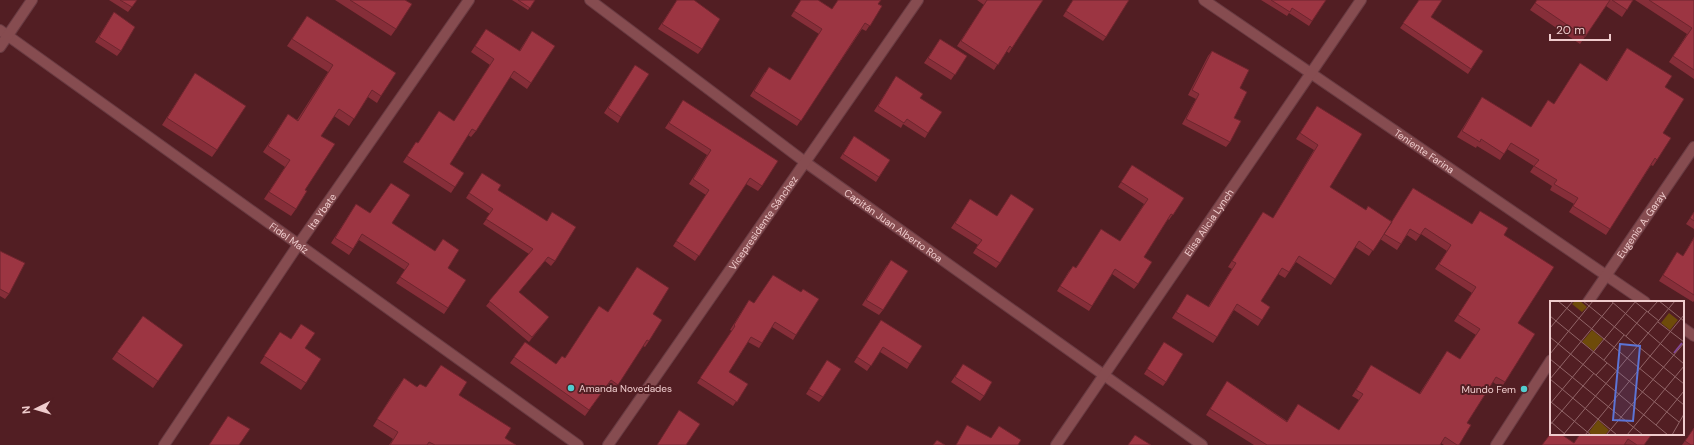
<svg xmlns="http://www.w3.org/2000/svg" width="1694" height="445" font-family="'DM Sans',sans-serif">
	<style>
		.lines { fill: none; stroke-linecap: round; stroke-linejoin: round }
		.minor-casing { stroke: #693b42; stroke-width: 12 }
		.minor { stroke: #864c50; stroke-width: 10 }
		.wall { fill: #862e39 }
		.shaded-wall { fill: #6d252e }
		.building { fill: #9c3542; stroke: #6d252e }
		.poi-dot { fill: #52cdcf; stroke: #521e23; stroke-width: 1.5 }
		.labels { text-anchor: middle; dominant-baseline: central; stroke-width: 4; stroke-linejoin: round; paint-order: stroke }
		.street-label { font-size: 10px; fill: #efcccd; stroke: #521e23 }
		.poi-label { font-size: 10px; fill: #efcccd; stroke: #521e23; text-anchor: start }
		.inset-river { fill: none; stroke: #834797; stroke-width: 2 }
		.inset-road { fill: none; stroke: #916467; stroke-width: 1 }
		.view { fill: #5c74d5; fill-opacity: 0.15; stroke: #5c74d5; stroke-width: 2 }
		.inset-edge { fill: none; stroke: #efcccd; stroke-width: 2 }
	</style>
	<rect width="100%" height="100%" fill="#521e23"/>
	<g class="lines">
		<defs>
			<g id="minor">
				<path id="s1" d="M590 0 805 162 1202 445"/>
				<path id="s2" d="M1204 0 1645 302"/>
				<path id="s3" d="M0 30 578 445"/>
				<path d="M0 47 32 0"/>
				<path id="s4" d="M1588 302 1694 147"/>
				<path d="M1683 328 1694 336"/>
				<path id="s5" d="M164 445 298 245 469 0"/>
				<path id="s6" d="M608 445 918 0"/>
				<path id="s7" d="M1056 445 1361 0"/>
				<path d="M1496 445 1551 360"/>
			</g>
		</defs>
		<use href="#minor" class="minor-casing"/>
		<use href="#minor" class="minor"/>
	</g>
	<path class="wall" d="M109 0H137L128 12Z
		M335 0H405L396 29 391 36Z
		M512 0H535L528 10Z
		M677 0 702 49 698 54 658 29Z
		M801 0H818L832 9 878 4 882 6 866 31 862 29 797 126 750 96 765 72 790 80 819 34 791 16Z
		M977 0H1043L1012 48 1009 53 1006 51 994 70 957 46 984 5Z
		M1073 0 1106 37 1103 41 1063 16Z
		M1261 0H1326L1309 26 1289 13 1287 16Z
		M1418 0H1442L1431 17 1483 51 1468 74 1400 28 1419 1Z
		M1537 0H1633L1622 17 1606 6 1580 44 1530 10Z
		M1635 0H1694V79L1669 62 1687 34Z
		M114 12 121 51 117 56 95 42Z
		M307 16 381 96 377 103 368 97 349 126 334 116 321 136 305 190 296 209 291 216 264 199 285 167 263 152 288 114 297 120 328 72 287 46Z
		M532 31 531 83 527 89 510 77 476 131 471 137 468 135 450 164 464 173 451 193 403 162 416 142 418 143 439 111 454 121 490 65 471 52 482 35 519 51Z
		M940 39 967 56 951 80 924 63Z
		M1627 48 1665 87 1663 133 1657 160 1653 166 1651 165 1606 235 1569 212 1574 204 1550 190 1552 186 1530 172 1534 166 1507 149 1500 160 1477 146 1476 148 1457 137 1482 97 1531 127 1548 100 1554 104 1580 63 1606 81Z
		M1212 51 1240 88 1230 142 1226 147 1182 124 1196 99 1188 95 1208 56Z
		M632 70 621 117 618 123 604 113Z
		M195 73 217 150 212 157 162 125Z
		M893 81 928 133 925 138 903 124 901 128 874 111Z
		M680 105 762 186 758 191 746 184 695 261 673 246 706 195 689 184 707 155 665 128Z
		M1317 106 1330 187 1366 210 1392 221 1413 188 1472 224 1480 211 1504 235 1518 323 1505 382 1501 388 1493 382 1467 423 1459 445H1444L1441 443 1440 445H1254L1206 415 1227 381 1287 421 1298 404 1339 430 1359 400 1352 396 1371 365 1419 394 1447 351 1460 359 1476 335 1454 321 1472 293 1435 269 1447 251 1421 234 1416 241 1407 235 1397 250 1380 239 1369 256 1355 247 1331 285 1296 262 1285 278 1278 274 1261 301 1270 307 1258 326 1234 310 1213 343 1172 318 1187 294 1208 307 1232 269 1228 267 1263 212 1273 218 1314 150 1296 139Z
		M854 136 890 160 876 182 840 158Z
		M1132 165 1184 198 1169 220 1168 219 1144 257 1138 284 1134 289 1112 274 1089 311 1057 291 1069 271 1120 241 1144 204 1118 187Z
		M482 173 498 190 555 261 551 266 545 261 519 292 545 322 529 342 486 306 529 254 483 224 490 214 466 198Z
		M356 204 370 213 392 223 435 251 443 239 448 268V308L444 314 396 283 405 270 359 240 349 255 331 243Z
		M967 204 997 216 1000 263 996 268 973 253 978 245 951 228Z
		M1694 212V229L1686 224Z
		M1694 237V301L1693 302 1659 281 1677 252 1683 256Z
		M0 250 9 294 5 299 0 296Z
		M887 265 883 310 879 315 862 305Z
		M637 267 653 314 649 341 645 347 643 346 614 390 607 385 585 416 510 363 525 342 556 364 565 358 599 306 608 312Z
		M749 300 796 335 793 340 772 327 759 348 748 342 729 372 748 384 733 406 697 383 732 331 730 330Z
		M143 316 183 345 153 388 112 359Z
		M881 320 910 364 907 369 880 352 867 371 854 362Z
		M301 324 305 348 306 383 301 390 260 363 280 332 291 339Z
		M1164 342 1166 382 1163 386 1144 374Z
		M441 365 459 395 505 438 516 445H389L393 439 373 426 394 392 404 378 417 387H426Z
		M824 365 823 397 819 402 806 394Z
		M960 369 984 396 980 401 951 382Z
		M1694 428V445H1682Z
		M1652 434 1644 445 1574 443Z"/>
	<path class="shaded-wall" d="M549 317 529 342 532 337Z"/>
	<path class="building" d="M120 0H137L132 7Z
		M350 0H405L412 4 396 29Z
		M518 0H535L530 8Z
		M677 0H694L720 19 702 49 662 24Z
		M801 0H818L832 9 838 0H881L878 4 882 6 870 26 865 23 801 121 754 91 769 67 790 80 822 29 794 11Z
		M987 0H1043L1012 48 1010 46 998 65 961 41Z
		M1073 0H1129L1106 37 1066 11Z
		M1271 0H1326L1312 21 1292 8 1290 12Z
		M1419 0H1442L1431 17 1483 51 1471 69 1403 23Z
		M1537 0H1610L1585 37 1535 3Z
		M1612 0H1633L1627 10Z
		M1649 0H1694V70L1673 56 1692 28Z
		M114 12 135 27 121 51 99 37Z
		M307 16 396 73 381 96 372 90 354 119 339 109 321 136 335 144 305 190 307 191 296 209 269 192 290 160 268 146 288 114 298 121 333 65 292 39Z
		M486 29 520 51 532 31 555 46 531 83 514 71 476 131 472 129 450 164 464 173 455 187 407 156 416 142 418 143 439 111 454 121 494 59 475 46Z
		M940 39 967 56 955 75 928 58Z
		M1627 48 1672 76 1665 87 1684 99 1663 133 1671 138 1657 160 1655 158 1610 229 1573 206 1578 198 1554 184 1557 180 1534 166 1539 160 1511 143 1504 154 1481 139 1480 142 1462 131 1482 97 1531 127 1548 100 1554 104 1580 63 1607 81Z
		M1212 51 1249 70 1240 88 1247 92 1234 118 1241 121 1230 142 1186 119 1199 94 1192 90Z
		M635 65 649 74 621 117 608 108Z
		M195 73 246 106 217 150 167 118Z
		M896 76 923 94 920 98 942 112 928 133 907 119 904 123 878 106Z
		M683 100 778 161 762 186 750 178 699 256 676 241 709 190 693 179 711 150 669 123Z
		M1317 106 1362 134 1330 187 1366 210 1368 206 1392 222 1373 251 1359 241 1335 279 1299 256 1289 272 1282 268 1261 301 1270 307 1262 320 1237 304 1217 337 1176 312 1187 294 1209 307 1236 263 1232 261 1263 212 1273 218 1318 145 1300 133Z
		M854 136 890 160 879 177 843 154Z
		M1132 165 1184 198 1173 215 1171 214 1144 257 1152 262 1138 284 1115 269 1092 306 1060 286 1073 266 1076 268 1101 229 1120 241 1148 199 1121 182Z
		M482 173 501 185 498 190 547 221 552 212 576 227 555 261 548 257 519 292 549 317 532 337 489 301 533 249 486 219 493 209 469 193Z
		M391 183 410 195 392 223 435 251 443 239 459 250 448 268 466 280 448 308 400 277 409 264 362 234 353 249 335 238 356 204 370 213Z
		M1413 188 1472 224 1480 211 1508 228 1504 235 1554 267 1518 323 1535 334 1505 382 1496 377 1467 423 1471 425 1459 445H1457L1445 437 1440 445H1267L1210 409 1227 381 1287 422 1298 404 1339 430 1363 394 1356 390 1371 365 1420 394 1447 351 1460 359 1480 329 1458 315 1476 287 1439 264 1451 245 1425 228 1420 235 1410 229 1401 244 1384 234Z
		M1011 194 1034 209 1000 263 976 248 982 240 955 223 970 199 997 216Z
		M1694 212V221L1690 218Z
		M1694 238V295L1663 275 1677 252 1683 256Z
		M0 251 25 263 9 294 0 289Z
		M891 260 908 271 883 310 866 300Z
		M637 267 669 288 653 314 662 320 649 341 647 340 618 385 611 380 589 410 514 357 525 342 556 364 562 356 565 358 599 306 608 312Z
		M773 275 801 292 803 289 819 299 796 335 775 322 762 343 751 337 729 372 748 384 737 402 700 378 735 326 734 325 749 300 754 303Z
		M143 316 183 345 158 381 117 352Z
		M881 320 922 346 910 364 883 347 871 366 857 357Z
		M301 324 315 333 305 348 321 359 306 383 264 356 280 332 291 339Z
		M1164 342 1183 354 1166 382 1147 369Z
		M827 360 841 369 823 397 809 389Z
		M963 364 992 382 984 396 955 377Z
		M441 365 467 382 459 395 511 428 505 438 516 445H435L429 442 427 445H390L398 432 377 419 399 386 404 378 417 387 420 384 426 387Z
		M679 410 700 424 686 445H657Z
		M228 416 250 429 239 445H209Z
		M967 425 991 438 999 426 1021 440 1018 445H956Z
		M1694 428V445H1691L1685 441Z
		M1551 433V434H1561L1574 443 1580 434H1652L1644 445H1637L1628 439 1624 445H1542Z
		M1135 435 1151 445H1128Z
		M937 440 945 445H933Z"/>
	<g class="poi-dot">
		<circle cx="571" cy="388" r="4"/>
		<circle cx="1524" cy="389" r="4"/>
	</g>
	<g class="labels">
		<g class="street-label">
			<text stroke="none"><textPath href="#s2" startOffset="267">Teniente Farina</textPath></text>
			<text stroke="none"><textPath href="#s5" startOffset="282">Ita Ybate</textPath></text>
			<text stroke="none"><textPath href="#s7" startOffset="270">Elisa Alicia Lynch</textPath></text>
			<text stroke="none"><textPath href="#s6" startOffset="271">Vicepresidente Sánchez</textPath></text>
			<text stroke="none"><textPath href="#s4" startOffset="94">Eugenio A. Garay</textPath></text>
			<text stroke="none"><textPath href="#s1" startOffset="378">Capitán Juan Alberto Roa</textPath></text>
			<text stroke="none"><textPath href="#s3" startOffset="356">Fidel Maíz</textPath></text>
		</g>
		<g class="poi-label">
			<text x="579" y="388">Amanda Novedades</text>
			<text x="1516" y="389" text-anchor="end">Mundo Fem</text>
		</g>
	</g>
	<g transform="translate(1550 301)">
		<rect width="134" height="134" fill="#521e23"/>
		<path d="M25 0H30L37 6 32 11 22 3ZM119 12 128 19 120 29 111 22ZM42 29 53 38 44 50 32 41ZM48 119 59 129 55 134H42L39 131Z" fill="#6e4b0a"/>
		<path class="inset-river" d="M124 52 132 42"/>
		<path class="inset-road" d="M8 0 134 104M33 0 134 83M61 0 134 63M84 0 109 20M109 0 134 20M98 11 108 0M0 15 129 121M108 21 134 41M0 27 23 0M76 35 97 10M0 36 118 134M0 53 43 0M0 58 93 134M54 59 74 34M46 74 57 62M0 78 63 2M0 78 67 134M1 101 41 134M0 103 86 0M0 120 16 134M0 124 44 72M106 124 134 90M13 134 125 0M35 134 134 14M56 134 134 42M77 134 134 65M122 134 134 113"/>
		<path class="view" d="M70 43 90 45 83 120 63 119Z"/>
		<rect width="134" height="134" class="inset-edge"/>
	</g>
	<g transform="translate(36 409) rotate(265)" stroke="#521e23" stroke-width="3" paint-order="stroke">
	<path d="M0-3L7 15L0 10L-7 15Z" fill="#efcccd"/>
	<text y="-6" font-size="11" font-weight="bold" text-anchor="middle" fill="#efcccd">N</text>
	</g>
	<path d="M1550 34v6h60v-6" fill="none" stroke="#efcccd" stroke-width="2"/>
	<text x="1556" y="34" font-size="12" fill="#efcccd" stroke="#521e23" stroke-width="3" paint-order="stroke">20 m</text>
</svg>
